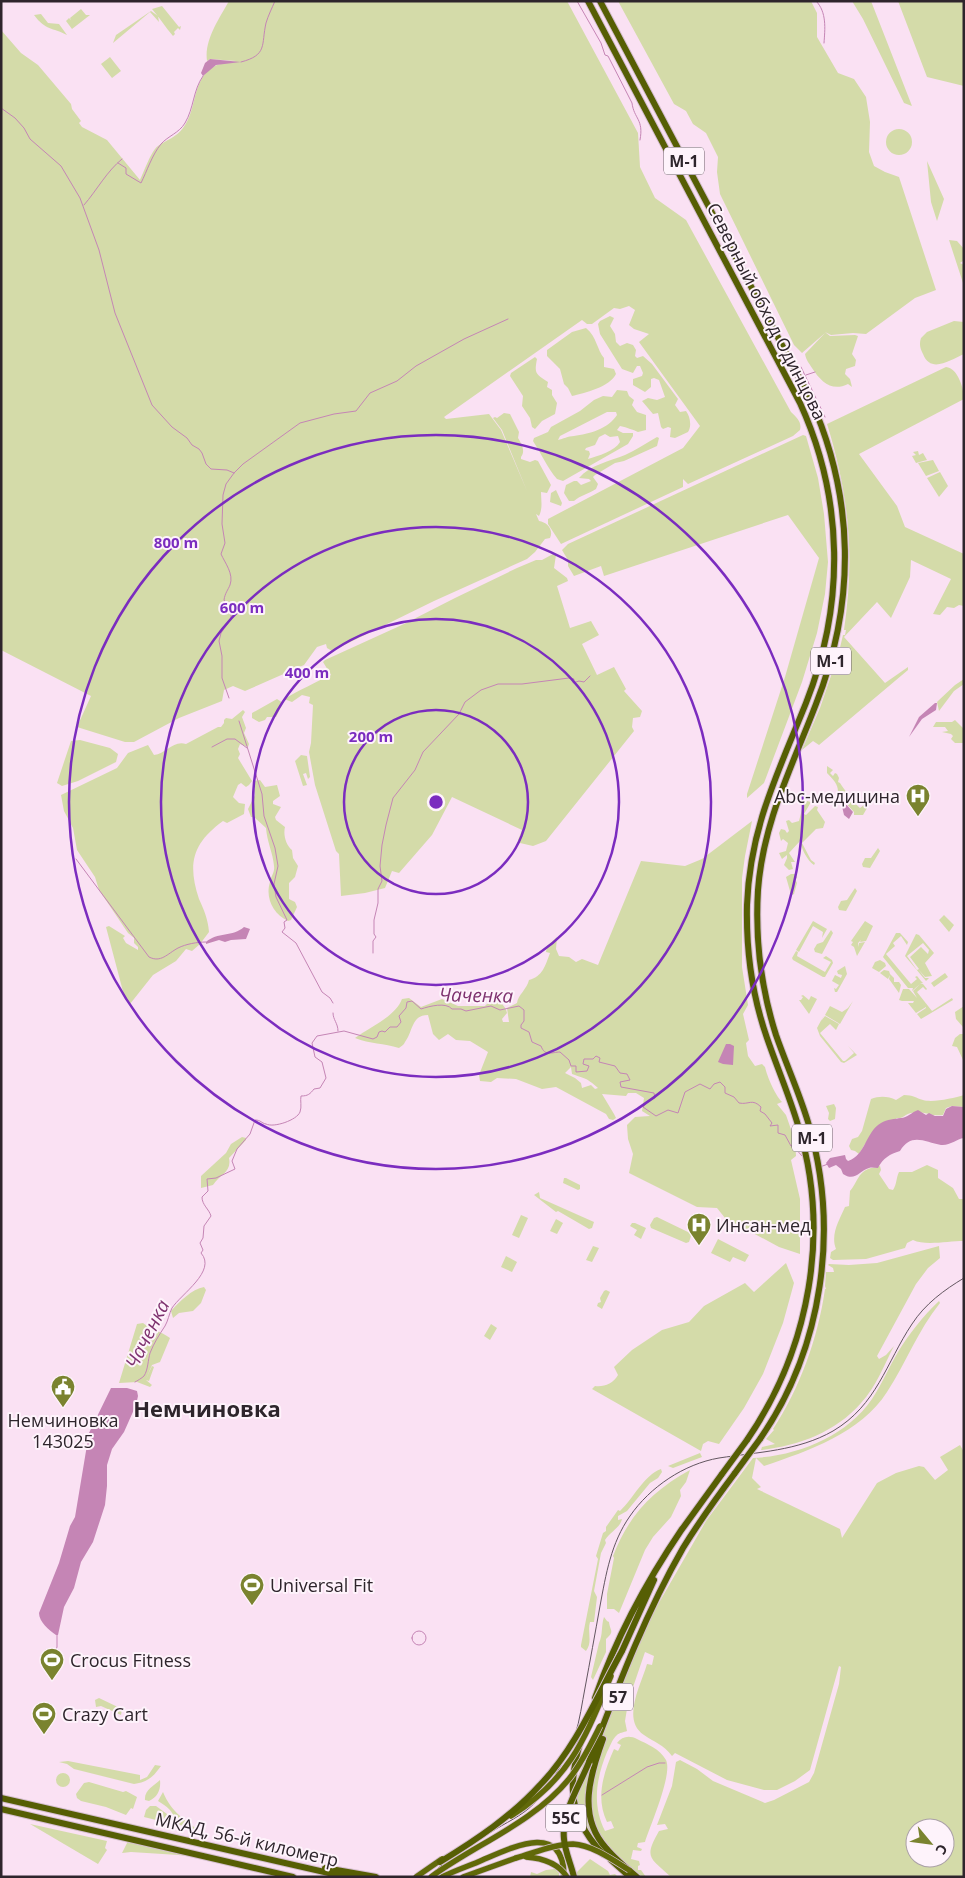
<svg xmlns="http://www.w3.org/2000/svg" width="965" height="1878" font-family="'Open Sans',sans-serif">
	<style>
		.green { fill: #d4dba9; fill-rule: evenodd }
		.water { fill: #c585b5 }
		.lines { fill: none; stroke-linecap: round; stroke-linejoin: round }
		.stream { stroke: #c585b5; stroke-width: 1 }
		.primary-casing { stroke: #d5bfcf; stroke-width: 7 }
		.trunk-casing { stroke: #d5bfcf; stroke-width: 8 }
		.primary { stroke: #616909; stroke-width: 5.5 }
		.trunk { stroke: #565e04; stroke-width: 6 }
		.rail { stroke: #635660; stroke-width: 1 }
		.primary-bridge-casing { stroke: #d5bfcf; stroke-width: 7; stroke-linecap: butt }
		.trunk-bridge-casing { stroke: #d5bfcf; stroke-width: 8; stroke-linecap: butt }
		.primary-bridge { stroke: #616909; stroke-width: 5.5 }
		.trunk-bridge { stroke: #565e04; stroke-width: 6 }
		.ring { fill: none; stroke: #7b2cbf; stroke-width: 2.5 }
		.labels { text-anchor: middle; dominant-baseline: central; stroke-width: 4; stroke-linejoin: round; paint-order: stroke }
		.shield { fill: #fef3fb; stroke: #6c636a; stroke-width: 1 }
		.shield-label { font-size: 16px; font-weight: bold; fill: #2e252c }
		.street-label { font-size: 18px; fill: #2e252c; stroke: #fef3fb }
		.poi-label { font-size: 18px; fill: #2e252c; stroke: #fef3fb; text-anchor: start }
		.water-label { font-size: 19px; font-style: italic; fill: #7e326f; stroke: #fef3fb }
		.district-label { font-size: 22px; font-weight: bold; fill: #2e252c; stroke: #fef3fb }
		.centre { fill: #7b2cbf; stroke: #fef3fb; stroke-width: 2.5 }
		.ring-label { font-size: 15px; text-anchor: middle; font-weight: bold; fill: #7b2cbf; stroke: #fef3fb; stroke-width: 4; stroke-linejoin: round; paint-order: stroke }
	</style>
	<rect width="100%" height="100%" fill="#fae1f3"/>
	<path class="green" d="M229 1H567L638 133 640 167 655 198 686 220 791 412C797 418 802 422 800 430L793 436 688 484 683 479V487L561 544 548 524V519L683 448 700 426 639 342 649 334 634 329 629 325 635 310 629 306 620 309 614 308 592 324H587L582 320 444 417 446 419 489 414 501 430 527 491 502 430 493 418 495 417 497 418 504 413 510 414 519 432 518 438C521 443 526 451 521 457V459L530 462 535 460 538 461 551 485 547 493 541 492C541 500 543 508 539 516L536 514 539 521C547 522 554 530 550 538L545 539 535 552 527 559 434 601 334 650 332 651 327 648 326 644 317 647 304 665 245 691 233 686 224 690 222 701 179 718 134 742H125L77 727 91 696 1 650V30L21 53 38 65 71 104 72 109 81 121 79 123 82 127 107 140 140 180C144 172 151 151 158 146 166 140 177 137 183 128 198 109 191 76 217 65 223 63 229 63 236 61L210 59 207 61C204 40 219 19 229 1Z
		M618 1H811L817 13V37L838 73 854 79 866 97 870 122 869 152 874 166 885 172 899 177 936 290 915 298 866 334 853 333 831 335 825 332 830 336 855 335 858 336 852 354 856 360 855 366 846 369 845 374 850 379 852 387 848 384C832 392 821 382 812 368 809 363 806 360 805 354L825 333 802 353 794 345 720 194 717 172 718 157 706 133 693 124 686 111 674 104Z
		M852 1H871L912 106 904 103 863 19Z
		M898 1H964V86L927 77Z
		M162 6 179 27 181 26 180 30 178 28 174 32 175 34 173 36C165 27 160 18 152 9Z
		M81 9 86 15H90L72 29 66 21 69 18 71 20 70 18Z
		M151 11 158 16 159 22 150 12 113 43 116 35Z
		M41 14 48 23 59 24 67 35C52 27 46 31 34 15Z
		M110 57 121 71 112 78 101 64Z
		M886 142a13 13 0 1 1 26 0a13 13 0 1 1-26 0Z
		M927 161 944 199 937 221 931 202Z
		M949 240 957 241 964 249 963 261 960 263 964 265V286Z
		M610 316 614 318 610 326 615 334 616 342 620 346 627 343 633 345 636 350 635 356 637 358 643 356 652 364 678 399 675 405 680 412 686 411C690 416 692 426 688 432L675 438 670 437 671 428 668 427 663 429 661 427 658 413 653 414 642 401 648 398 657 400 665 397 659 380 654 378 651 379V387L645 392 633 385V379L642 376 643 373 640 366H637L633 373 622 369 600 334 598 324 600 321Z
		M954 321 964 322V354C950 360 931 374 923 354 920 348 919 344 921 338L927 332Z
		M586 328C597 337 597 350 604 358V367L614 369 616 374C610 387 584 393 572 396L568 388 564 384 560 369 547 356V350L572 332Z
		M535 357 537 359C534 374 536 374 548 382L547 387 552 390V395L557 403 555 414 542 421 535 429 532 427 530 418 522 406 523 396 510 376 511 373Z
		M946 367C958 368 964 389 964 399L859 454 897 506 905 527 964 554V606L959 605 954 608 947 607 940 615 933 614 951 579 911 560 910 577 891 618 877 602 844 637 885 683 908 667V670L819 745 813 741 802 750 820 708 834 667 839 668 843 658 838 656 843 635H845L846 630H844C855 556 849 495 827 424Z
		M617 390 627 391 629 396 634 400 632 405 637 412 646 415V430L638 432C634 430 625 427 620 426L617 430 623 433H633V436L628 444 563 481 557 479C548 469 541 453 533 441L534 438 548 432 551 427 580 411 594 400 603 396 612 397ZM607 412H616L617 415C608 429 589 434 574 436 568 436 563 439 558 440L560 436ZM605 434 610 437 618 436 620 442C615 451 598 456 588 459L590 454 589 451 585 450 586 448 595 445 599 437Z
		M803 435 806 436 818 478 824 514 828 562 825 594 817 633 802 682 764 783 747 798V794L785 677 819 558 788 515 604 576 601 566 574 576 568 566V560L562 550 568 544Z
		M657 437 659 438 657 446 624 461 615 463 595 475 593 477 598 484 596 489C588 494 581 495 574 501H569L564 493 566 485 574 481H577L581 485 591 481 589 479 579 478C590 465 610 461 625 455 636 450 646 443 657 437Z
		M918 451 919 455 923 453 927 460 916 463 912 456 916 455 913 452Z
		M933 460 939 471 926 476 918 463Z
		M940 472 948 486 939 497 927 478Z
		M556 490 562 503 561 506 550 502 551 493Z
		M553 554 556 555 554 568 567 578 568 581 557 586 570 628 591 621 599 635 582 644 597 675 614 667 626 689 624 691 642 711 640 717 633 718 632 727 634 731 546 841 533 846 520 843 518 840 522 830 452 797 432 835 399 873 392 871 385 888 365 893 341 896 339 854 336 851 315 785 309 752 311 743 313 705 309 703 310 697 302 695 292 702 284 699C300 690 314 683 331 675L323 662 325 660 404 624 455 598 517 568 536 560H542Z
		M964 679V684L954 691 939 711 937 702 939 700 955 685Z
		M277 699 283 703 276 717H267L265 720 259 722 252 718V713Z
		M243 710 245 712 242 717 246 728 244 733 249 744 248 747 240 744 238 749 240 754 238 758 252 781 249 785 246 787 241 783 238 785 233 797 239 803 245 804 244 814 227 823 223 821C193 843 187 863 199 899 204 910 208 919 209 932L200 944 192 951 186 949 176 961 153 975 130 1004 125 999 106 927 109 926 125 936 123 938 126 943 138 950V947L134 943V938L128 933 99 890 95 877 77 850 73 828 64 811 61 795 117 768 128 753 148 745 154 755C166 754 173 740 186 744L218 727H221L224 723V720L226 718 232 719Z
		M955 720 964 729V743H955L951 739 953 736 951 734 942 732 948 731 945 727H933L936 722H952Z
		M80 740 110 748 118 754 116 762 78 781 62 786 57 783 71 741Z
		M301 755 307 756 310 777 308 779 306 773 303 774 307 785 303 786 295 761Z
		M827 766 833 770 830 773 833 776 835 773 837 774 839 778 838 782 840 783C844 789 855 804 860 808L869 801 870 803 863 815H854V812L843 800 841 796 837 804 832 801 836 800C841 788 836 782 827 773Z
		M260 780 265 787 277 785 280 796 273 801V804L281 807 275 817 276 820 285 827C283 835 286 845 292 850L293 858 298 866 295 877 289 883V899L295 902 297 907 291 920 288 921C273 914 265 898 270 882 271 876 275 872 274 866 273 853 267 842 266 828L254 817H251L248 809 255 795 253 784 254 781Z
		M807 801 811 802 804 814 806 815 815 806 818 807 817 810 825 822 823 828 816 829 802 843 811 860 815 863 814 865C807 860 802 850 800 841L789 853 795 862H791L793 869 789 870 784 865 787 858V855L782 859 779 853 786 851 788 843 783 839 781 841 779 833 781 829 785 830 787 833 789 831 786 821 789 820 792 823 799 821 802 809Z
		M752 821 745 856 742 878V967L748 1005 743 1014 749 1040 746 1043 748 1056 755 1066 762 1064 765 1067C767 1076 775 1095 782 1102L777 1104 786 1115 795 1141 796 1156 791 1160 800 1199V1254L779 1247 725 1218 717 1208 697 1207 629 1173 633 1154 628 1139 627 1125 635 1117 650 1116 642 1111 644 1098 636 1093H628L626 1096 602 1094 614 1114 616 1118 613 1120 609 1119 606 1114 556 1087 542 1089 516 1079 497 1078 491 1082 480 1081 479 1075 488 1052 470 1041 456 1040 448 1034 439 1040 433 1034 428 1015C411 1015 413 1032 405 1042 404 1045 401 1046 399 1048 384 1043 370 1044 355 1038 370 1027 395 1017 402 999L409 998 421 1007 442 999 458 1006H485C493 996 505 1002 507 1013L502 1019 503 1022H509L507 1008 517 1003C518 995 527 989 529 980 543 976 545 966 550 953L546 952 547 946 557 937 556 949 559 956 569 957 576 962 582 959 598 965 641 861 685 866 702 859ZM571 1067 572 1074C585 1079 586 1077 598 1088L595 1089 591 1085 582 1088 581 1083 575 1078 565 1073Z
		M878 848 880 851 870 868 863 867 862 864 865 858H871Z
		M791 874H796L797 878 795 879 797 883 794 894 790 896V891L786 877Z
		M855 888 857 891 846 911 839 910 838 907 841 901 847 900Z
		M944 915 954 925 949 932 939 920Z
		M813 921 827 929 822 938 823 932 813 926 799 952 796 950Z
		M865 921 873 926 866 941 860 942 861 940 858 943 859 947V943L865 942 857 956 854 947 851 945 853 942 851 941Z
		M831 930 833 933 822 954 815 952 814 949 817 944 823 942Z
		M896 933H900L908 942 907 945 901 936 893 943 895 946 886 954 911 984 917 979 915 977 917 976 921 981 916 986 921 981 923 983 920 984 912 991 913 988H908L883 957Z
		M916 934 919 935 934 953 925 963 932 976 925 977 918 969 925 978H929L926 981 905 956ZM923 943 929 950 928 954 921 947 910 957 919 969 917 970 907 956Z
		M796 951 798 952 797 956 825 972 831 962 823 958 826 956 832 960 833 963 825 977H823L793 960 792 958Z
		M880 960 885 963 886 966 879 972 872 968 875 962Z
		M845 966 847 974 837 992H835L834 988 836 989 839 985 832 981 835 975 841 978 842 975 838 974 837 971Z
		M884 970 889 971 890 974 894 978V982H899L901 985 899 993 889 979 890 975 888 979 880 973Z
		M945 973 948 977 934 987 931 983Z
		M920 984H923L927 989 926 990 923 987 917 992 932 1011 952 998 953 1000 921 1019 917 1014 926 1008V1007L916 1013 908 1003H913L914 1001H902L899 1000 903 989H909L917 998 913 991Z
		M803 995 809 1000 811 996 817 999 809 1014 799 1000H801L803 997 801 996Z
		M853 1001 840 1024 825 1015 830 1006 842 1012 848 1008Z
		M964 1006V1026L963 1027 956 1019 955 1012Z
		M824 1015 821 1021 825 1016 839 1024 836 1030 830 1024 820 1033 843 1061H845L854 1053 848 1046 857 1055 844 1063 841 1062 820 1036 817 1028Z
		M960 1034H964V1062L957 1047 952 1046 955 1038Z
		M904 1095C913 1095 916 1098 923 1100 933 1103 954 1098 964 1095V1107L952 1106 946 1108 943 1115C932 1117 923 1110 911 1113 905 1114 903 1119 897 1118L865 1144 859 1154 855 1151 851 1150 849 1146 852 1139 858 1137 862 1131 871 1099C879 1096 888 1096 896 1100Z
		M834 1104 836 1108 835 1119 830 1121 828 1119 829 1113 826 1106Z
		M242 1137 246 1138V1140L229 1158C232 1172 220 1174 213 1185L201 1188V1176L226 1153 231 1144Z
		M927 1165 938 1170V1178L953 1188 959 1199H964V1241C948 1241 925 1246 913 1240L907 1243 905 1248 866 1259 833 1260 830 1258 831 1252 836 1249C830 1234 840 1219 845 1207L849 1206 850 1191C857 1183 858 1173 868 1169 872 1167 876 1168 880 1166L881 1170 879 1174 889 1189 893 1190C897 1184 896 1178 899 1172H912Z
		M564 1178H566L580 1185V1189L578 1190 563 1183Z
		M539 1192 540 1198 594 1222 592 1228 589 1229 558 1211 556 1212 534 1195Z
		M521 1215 528 1218 519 1238 512 1235Z
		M657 1217 690 1233 691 1236 689 1242 686 1243 651 1228 650 1225 654 1218Z
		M556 1219 563 1223 557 1234 550 1231Z
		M632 1223H635L646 1228 641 1239 634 1235 637 1230 630 1226Z
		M718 1239 749 1255 745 1262 733 1257 730 1262 711 1253Z
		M593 1246 599 1248 592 1262 586 1260Z
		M939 1246 940 1258 928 1268 916 1284 877 1356 879 1359 886 1355 894 1346C884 1365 876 1387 861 1403 836 1432 798 1446 761 1450L762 1447 775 1444 766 1439 774 1430 773 1429C800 1388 818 1338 825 1289H826L825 1286 826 1272H834L833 1268 828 1265 829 1264 849 1265 877 1263Z
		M506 1256 517 1262 512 1272 501 1267Z
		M786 1263 794 1283 783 1323 763 1374 744 1408 719 1444 708 1441 703 1444 701 1451 592 1389 595 1386C604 1387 613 1384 618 1375L614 1367 632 1350 662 1330 689 1322 704 1306 745 1283 754 1292Z
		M204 1287 206 1290 201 1303 193 1311 179 1313 173 1318 171 1311C179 1302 192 1289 204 1287Z
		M606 1290 610 1292 602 1309 597 1306 598 1303 601 1302 600 1298 604 1291Z
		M939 1301 940 1303C918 1330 906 1363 887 1392 861 1433 808 1451 764 1466L756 1458 752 1478 761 1487 757 1489 840 1529 842 1538 877 1483 896 1473 919 1466 924 1467 935 1480 948 1470 940 1457 960 1445 964 1452V1877H671C649 1857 644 1858 659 1831L668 1829 665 1824 657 1825 672 1786 676 1762 680 1760 697 1769 713 1781 765 1803 774 1800 809 1782 814 1773 839 1684 841 1667 839 1666 810 1770 795 1781 777 1790H764L727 1780 675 1753 672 1756C664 1745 654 1742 644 1735 621 1720 641 1685 647 1664L652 1665 654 1656 645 1652 630 1696 625 1695 623 1700 628 1703 625 1721 627 1731C624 1732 619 1733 617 1735 612 1739 610 1747 607 1752 596 1779 592 1805 605 1831L614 1828 611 1821 607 1822C595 1797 604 1772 614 1749L618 1751 621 1745 617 1743C622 1736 630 1735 637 1739 647 1744 660 1749 666 1760 673 1774 650 1826 645 1842L638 1843 637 1847 642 1849 641 1851 633 1850 631 1859 639 1861 640 1865 638 1866V1870H641L646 1877H641L614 1852 600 1848 589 1833 581 1817 574 1821 569 1798 630 1653 706 1521 753 1458C798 1456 847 1436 872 1399 882 1384 889 1367 898 1352 909 1334 923 1316 939 1301ZM915 1828H945V1858H915Z
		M143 1323C151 1330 161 1331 170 1338L160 1362 152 1365 146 1379 152 1366 154 1367 149 1381 146 1380 152 1385 150 1387 137 1382 119 1383 137 1324Z
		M491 1324 497 1328 490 1340 484 1336Z
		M700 1453 702 1457 673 1468 668 1466Z
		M661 1469 662 1472 658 1478 650 1483 627 1511 618 1516V1520L622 1519C620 1528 611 1531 605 1540L606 1543 601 1553 594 1591 597 1597 594 1622H590C587 1632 593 1642 586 1651L581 1647V1645L598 1559 596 1556 603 1533 606 1531V1527L618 1510 620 1511C633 1499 644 1475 661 1469Z
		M690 1470 686 1482 680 1490 681 1496 671 1517 653 1537 645 1550 619 1613 614 1609H607V1594L614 1558 613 1556C629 1515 652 1491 690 1470Z
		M604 1617 607 1621 609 1622C610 1631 615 1631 606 1639V1652L593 1680 591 1677 599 1643C603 1635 601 1626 604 1617Z
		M99 1698 122 1709 121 1715 101 1706 96 1707 95 1700Z
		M68 1761 140 1775V1780L147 1777 155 1765 161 1766C153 1777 148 1782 134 1784L74 1769 67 1764 59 1762Z
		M56 1780a7 7 0 1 1 14 0a7 7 0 1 1-14 0Z
		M160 1780C161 1789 158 1797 149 1801L145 1800C144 1790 154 1786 160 1780Z
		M89 1782 123 1792 126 1791 137 1797 133 1809 131 1808 126 1815 106 1807 81 1801 77 1798 76 1794 84 1783Z
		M163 1792C171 1812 185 1820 201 1832L174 1823C175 1811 167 1807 158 1801Z
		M150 1806H156L167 1814V1819L164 1822 144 1817 146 1810Z
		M30 1824 107 1841 105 1848 107 1850 98 1864Z
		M128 1841 194 1856 131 1852 122 1853Z
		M590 1859 608 1871 610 1875 615 1874 618 1877H572Z
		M555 1869 559 1873V1877H530L531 1872 537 1874 546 1870Z"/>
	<path class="water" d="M210 59 241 62 216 65 203 76 201 73 205 63Z
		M935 703H937L936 710 922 719 909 737 919 717Z
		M841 802H844L853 812 849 819 844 815Z
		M244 927 250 929 246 939 231 940 225 942 219 940 206 944V942C217 932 233 937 244 927Z
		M726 1044H730L734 1046 733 1065 723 1064 718 1062Z
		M952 1106 964 1107V1138C956 1139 950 1146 941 1145 925 1142 911 1132 900 1151 890 1154 883 1158 878 1168 875 1168 872 1167 869 1168 859 1171 855 1182 843 1174L841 1169 836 1165 829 1168 826 1163 830 1158 845 1155 846 1159 848 1161C866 1155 866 1131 881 1123 887 1119 895 1119 901 1118 907 1118 912 1112 918 1110L926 1115 929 1113 935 1116H943L946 1109Z
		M111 1388H127L137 1391 138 1396 136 1405 124 1432 112 1449 107 1465V1486L105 1505 93 1542 81 1562 74 1588 64 1607 58 1635H56C49 1630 39 1622 39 1613L59 1563 70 1526 75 1517 89 1433Z"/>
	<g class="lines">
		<path class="stream" d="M577 1 601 43 605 55 608 56 632 103C634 119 644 119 640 140
			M816 1C827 12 825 29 824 43
			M241 62C268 55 261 45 266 23 268 16 272 8 275 1
			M1 108 15 118 24 128 30 139 61 166 80 198 99 250 115 313 152 405 172 427 187 438 192 445 199 449 202 453 206 464 211 469 227 470 234 473
			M118 163 126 168V174L141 183C147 171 152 155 161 144 168 136 179 133 185 123 194 108 193 90 203 76
			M84 205C97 190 107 171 122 159
			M801 367 825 417
			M806 375 815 372
			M229 698 222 678V656L219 641 221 633 231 619V611L224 600C225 593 228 590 230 585 234 574 225 563 221 554L225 543 222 524 223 495 226 484 234 473 243 464 300 423 334 414 356 411 370 393 397 381 416 366 464 339 508 319
			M239 721 262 794 264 816 275 848 278 866 274 884 276 897 287 920 284 922 285 928 282 932 296 943 322 992 330 998 333 1003
			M212 747 227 739H235L247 748
			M76 859 149 957C161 963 167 954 178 948 186 944 197 942 206 942
			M373 953V941L376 937 374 934V920L378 903V889L382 881 380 866 382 845 386 825 393 798 415 770 423 752 459 714 465 702 481 690 498 684H522L569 678 574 679 573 683 579 681 584 682 590 676
			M333 1013C333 1020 338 1023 338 1031
			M820 1167 828 1164
			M135 1382C137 1381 142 1378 144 1376 148 1370 148 1360 150 1353 154 1343 159 1335 165 1326 168 1321 169 1314 172 1308 181 1294 217 1271 201 1253L203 1250 200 1243 203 1238 204 1226 211 1216C209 1209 202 1205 202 1197L208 1191 207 1179 216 1178 235 1169 232 1161 237 1149 250 1134 255 1120C261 1120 261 1123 266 1124 274 1128 297 1120 300 1112 302 1107 300 1100 301 1096 308 1096 310 1094 314 1089L320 1088 326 1078 322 1062 315 1057 312 1043 317 1036 344 1031 373 1039 377 1037 379 1032 382 1031 385 1032 390 1027H397L401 1022 399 1016 406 1008 407 1002 412 1001 421 1009C430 1006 446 1002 452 1009H461L466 1011 491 1006 500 1010 519 1006 524 1010V1021L521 1025V1028L529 1032 532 1042 541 1046C545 1057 552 1052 560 1052L569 1060 571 1066H576V1072L587 1071 589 1066 583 1064 584 1059H593L596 1056 600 1058 599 1062 615 1066 620 1073 627 1074 630 1080 620 1082 621 1087 654 1093 655 1098 650 1100 643 1107 656 1116 668 1110 678 1113 685 1092 700 1084 710 1089 714 1084 720 1082 725 1087V1093L734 1097 739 1103C749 1105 752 1098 761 1107L760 1111 765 1114 772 1123 770 1126 778 1125V1133L785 1135 791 1146 795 1145V1148L802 1156
			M412 1638a7 7 0 1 1 14 0a7 7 0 1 1-14 0Z
			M50 1666 57 1647V1634
			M602 1795 647 1767 659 1763H665"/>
		<defs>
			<path id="primary" d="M442 1877C454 1871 466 1867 478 1862 507 1850 563 1819 564 1875
				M463 1877 516 1858"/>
			<path id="trunk" d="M588 1 800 403C844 499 845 605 806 703 778 773 750 827 747 905 746 950 752 995 767 1038 777 1067 789 1095 798 1125 831 1232 810 1348 747 1440
				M600 1 810 398C855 498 856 602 816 704 792 767 763 822 758 890 755 939 761 988 776 1035 786 1064 799 1092 808 1122 840 1228 823 1348 760 1439
				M680 1532 722 1474
				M622 1651 654 1580
				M595 1698C616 1638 646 1582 682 1529
				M587 1720C570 1773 561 1810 603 1854
				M603 1739C590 1775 577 1816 606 1848 615 1859 626 1868 637 1877
				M589 1762C617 1689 644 1616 683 1548 699 1522 717 1497 735 1473
				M1 1798 346 1877
				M1 1809 293 1877
				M611 1860 630 1877
				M325 1868 376 1877"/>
		</defs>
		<use href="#primary" class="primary-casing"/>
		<use href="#trunk" class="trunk-casing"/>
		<use href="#primary" class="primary"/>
		<use href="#trunk" class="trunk"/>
		<path class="rail" d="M428 1877C448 1858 473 1844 496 1829 511 1820 527 1813 538 1799 553 1781 567 1757 575 1735 580 1720 582 1703 585 1688 590 1661 595 1634 600 1606 606 1574 611 1543 630 1516 650 1487 684 1464 719 1458 758 1452 798 1451 833 1431 877 1405 886 1363 912 1324 925 1304 944 1290 964 1278"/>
		<defs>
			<path id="primary-bridge" d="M511 1816C571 1778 585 1738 611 1676
				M526 1857C541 1858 558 1863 567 1877
				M516 1858C534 1853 554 1844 573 1844 592 1845 613 1860 629 1870
				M416 1877 442 1859
				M431 1877C476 1844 533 1823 569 1779 582 1763 591 1744 600 1726"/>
			<path id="trunk-bridge" d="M735 1473 760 1439
				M722 1474 747 1440
				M440 1862C476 1840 512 1816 540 1785 576 1748 597 1696 622 1651
				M574 1877C571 1864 565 1852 564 1839 561 1813 580 1785 589 1762"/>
		</defs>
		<use href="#primary-bridge" class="primary-bridge-casing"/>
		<use href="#trunk-bridge" class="trunk-bridge-casing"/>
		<use href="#primary-bridge" class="primary-bridge"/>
		<use href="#trunk-bridge" class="trunk-bridge"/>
	</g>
	<g class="ring">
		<circle cx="436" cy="802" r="92"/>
		<circle cx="436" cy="802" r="183"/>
		<circle cx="436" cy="802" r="275"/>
		<circle cx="436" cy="802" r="367"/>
	</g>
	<defs>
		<symbol id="hospital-pin" viewBox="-11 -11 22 30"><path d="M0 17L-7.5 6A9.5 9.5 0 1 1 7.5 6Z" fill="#7a832f" stroke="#fef3fb"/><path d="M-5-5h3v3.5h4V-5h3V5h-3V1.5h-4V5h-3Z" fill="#fff"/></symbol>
		<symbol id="civic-pin" viewBox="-11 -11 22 30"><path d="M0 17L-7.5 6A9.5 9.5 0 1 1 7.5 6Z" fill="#7a832f" stroke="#fef3fb"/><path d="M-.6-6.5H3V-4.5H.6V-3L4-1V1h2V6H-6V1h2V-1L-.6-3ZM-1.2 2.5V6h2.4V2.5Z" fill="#fff"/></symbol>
		<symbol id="stadium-pin" viewBox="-11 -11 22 30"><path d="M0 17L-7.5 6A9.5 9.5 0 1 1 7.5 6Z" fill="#7a832f" stroke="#fef3fb"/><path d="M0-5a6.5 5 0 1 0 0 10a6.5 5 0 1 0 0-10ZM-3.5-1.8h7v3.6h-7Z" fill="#fff"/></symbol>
	</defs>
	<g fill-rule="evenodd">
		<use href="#hospital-pin" x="904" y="782" width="28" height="38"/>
		<use href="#hospital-pin" x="685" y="1211" width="28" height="38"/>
		<use href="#civic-pin" x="49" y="1373" width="28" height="38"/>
		<use href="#stadium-pin" x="238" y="1571" width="28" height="38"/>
		<use href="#stadium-pin" x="38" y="1646" width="28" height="38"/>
		<use href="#stadium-pin" x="30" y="1700" width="28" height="38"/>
	</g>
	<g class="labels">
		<g class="shield">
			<rect x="664" y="147.5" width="40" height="27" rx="4"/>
			<rect x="811" y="647.5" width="40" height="27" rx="4"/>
			<rect x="792" y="1124.5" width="40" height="27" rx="4"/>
			<rect x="603" y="1683.5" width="30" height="27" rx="4"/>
			<rect x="546" y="1804.5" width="40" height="27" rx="4"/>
		</g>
		<g class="shield-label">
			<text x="684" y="161">М-1</text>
			<text x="831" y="661">М-1</text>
			<text x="812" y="1138">М-1</text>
			<text x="618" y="1697">57</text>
			<text x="566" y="1818">55C</text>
		</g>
		<g class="street-label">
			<text transform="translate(767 311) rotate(63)">Северный обход Одинцова</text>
			<text transform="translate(247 1839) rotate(13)">МКАД, 56-й километр</text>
		</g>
		<g class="poi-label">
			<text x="900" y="796" text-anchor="end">Abc-медицина</text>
			<text x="716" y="1225">Инсан-мед</text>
			<text x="63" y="1420" text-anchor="middle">Немчиновка<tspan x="63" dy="21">143025</tspan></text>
			<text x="270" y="1585">Universal Fit</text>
			<text x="70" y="1660">Crocus Fitness</text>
			<text x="62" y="1714">Crazy Cart</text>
		</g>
		<g class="water-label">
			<text transform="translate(476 995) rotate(1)">Чаченка</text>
			<text transform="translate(147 1334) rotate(-63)">Чаченка</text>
		</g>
		<g class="district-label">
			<text x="207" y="1408">Немчиновка</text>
		</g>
	</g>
	<circle cx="436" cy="802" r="8" class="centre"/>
	<g class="ring-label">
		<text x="176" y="548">800 m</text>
		<text x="242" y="613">600 m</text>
		<text x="307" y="678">400 m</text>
		<text x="371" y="742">200 m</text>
	</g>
	<rect width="965" height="1878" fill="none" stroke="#2e252c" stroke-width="5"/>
	<g transform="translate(930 1843) rotate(119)"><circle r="24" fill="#fef3fb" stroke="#aba1a8"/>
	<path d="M0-4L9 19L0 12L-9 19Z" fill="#7a832f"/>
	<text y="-8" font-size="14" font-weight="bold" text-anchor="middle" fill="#2e252c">С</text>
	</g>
</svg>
